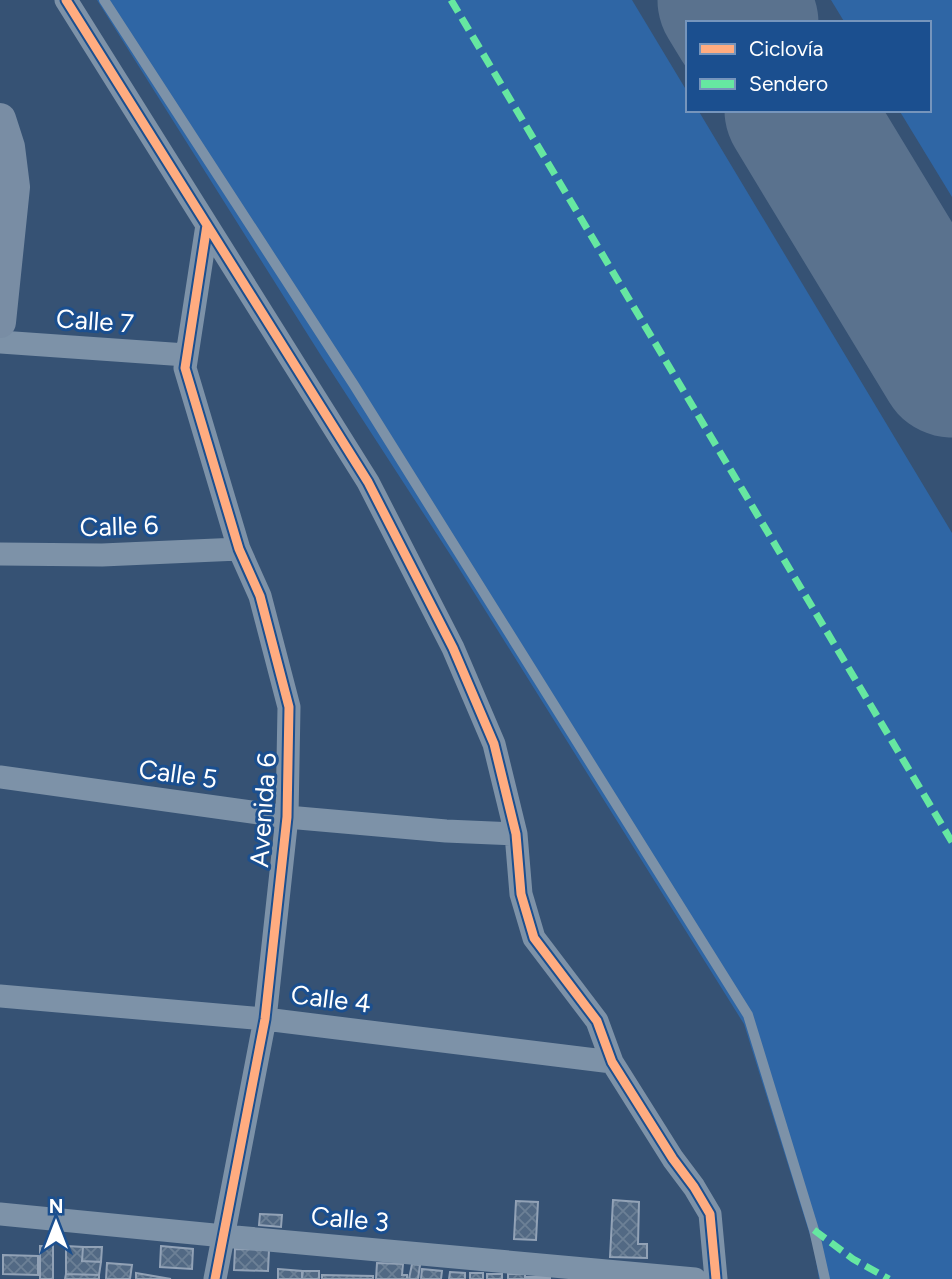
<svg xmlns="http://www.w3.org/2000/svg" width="952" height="1279" font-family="Figtree,sans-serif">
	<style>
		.green { fill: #2f66a5 }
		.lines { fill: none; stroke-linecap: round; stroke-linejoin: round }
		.runway { stroke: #5a728e; stroke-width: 147 }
		.building { fill: url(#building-cross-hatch); stroke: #92a2b6; stroke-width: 2 }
		.lane { stroke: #7d92a8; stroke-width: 10 }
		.street { stroke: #7d92a8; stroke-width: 23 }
		.secondary { stroke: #798da4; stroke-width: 32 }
		.quiet { stroke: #66e7a1; stroke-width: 7; stroke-dasharray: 14 7; stroke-linecap: butt }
		.cycleway-casing { stroke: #1b4f8f; stroke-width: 13 }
		.cycleway { stroke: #ffac80; stroke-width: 9 }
		.labels { text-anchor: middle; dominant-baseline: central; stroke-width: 6; stroke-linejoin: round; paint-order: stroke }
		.street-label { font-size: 26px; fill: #fff; stroke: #1b4f8f }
	</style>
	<defs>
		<pattern id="building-cross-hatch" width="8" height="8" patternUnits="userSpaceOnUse" patternTransform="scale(1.75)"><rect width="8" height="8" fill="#526984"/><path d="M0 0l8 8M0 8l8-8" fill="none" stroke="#6c8096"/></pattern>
	</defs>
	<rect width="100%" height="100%" fill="#365274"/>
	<path class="green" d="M97 0H632L688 93V110H698L952 533V1279H819L814 1248 744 1024 455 562 320 354Z
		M831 0H952V197L899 110H929V23H845Z"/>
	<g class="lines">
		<path class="runway" d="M731 0 745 23
			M798 110 952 364"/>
	</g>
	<path class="building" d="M613 1200 639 1202 638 1244H647V1258L610 1257Z
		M516 1201 538 1202 536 1240 514 1239Z
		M260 1214 282 1215 281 1227 259 1225Z
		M40 1246H53V1279H40Z
		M66 1246 83 1247 82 1261 101 1262 99 1275 66 1274Z
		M161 1246 193 1249 192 1269 160 1267Z
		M83 1247H102L101 1262 82 1261Z
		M235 1249 269 1250 268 1271 234 1270Z
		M3 1255 38 1256V1275L3 1274Z
		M107 1263 132 1265 130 1279H106Z
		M377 1263 403 1264 402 1275H407V1279H376Z
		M412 1264 420 1265 418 1279H409Z
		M278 1269 302 1271V1279H278Z
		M422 1269 442 1271 441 1279H421Z
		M303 1271H319V1279H302Z
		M450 1272 465 1273V1279H449Z
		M136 1273 171 1279H136Z
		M470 1273H483V1279H470Z
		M66 1274 99 1275V1279H65Z
		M487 1274H502V1279H487Z
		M508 1274H525V1279H508Z
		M322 1275 373 1276V1279H322Z
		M527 1277H550V1279H527Z"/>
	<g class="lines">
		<path class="lane" d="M104 0 354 385 748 1015 814 1230 825 1279"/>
		<path class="street" d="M66 0 368 482 453 648 494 744 516 834 521 894 534 938 597 1021 612 1062 673 1159 694 1187 710 1214 716 1279
			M207 225 185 368 239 549 260 596 289 707 287 817 265 1019 215 1279
			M0 342 186 355
			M0 554 102 555 239 549
			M0 777 287 817 446 831 516 834
			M0 996 265 1019 612 1062
			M0 1214 224 1236 695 1279"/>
		<path class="secondary" d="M0 119 9 147 14 187 0 322"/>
		<path class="quiet" d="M451 0 952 842
			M814 1230 853 1259 889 1279"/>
		<defs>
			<path id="cycleway" d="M66 0 368 482 453 648 494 744 516 834 521 894 534 938 597 1021 612 1062 673 1159 694 1187 710 1214 716 1279
				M207 225 185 368 239 549 260 596 289 707 287 817 265 1019 215 1279"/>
		</defs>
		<use href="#cycleway" class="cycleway-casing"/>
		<use href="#cycleway" class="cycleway"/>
	</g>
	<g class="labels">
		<g class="street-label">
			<text transform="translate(95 321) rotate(4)">Calle 7</text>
			<text transform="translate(119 526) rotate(-2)">Calle 6</text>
			<text transform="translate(178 774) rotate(8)">Calle 5</text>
			<text transform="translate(263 810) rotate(-86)">Avenida 6</text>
			<text transform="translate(331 999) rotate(7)">Calle 4</text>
			<text transform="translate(350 1219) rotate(5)">Calle 3</text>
		</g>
	</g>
	<rect x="686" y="21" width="245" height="91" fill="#1b4f8f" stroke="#7695bc" stroke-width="2"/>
	<rect x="700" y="44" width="35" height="10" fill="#ffac80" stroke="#7695bc" stroke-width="2"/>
	<text x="749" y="56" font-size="21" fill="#ffffff">Ciclovía</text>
	<rect x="700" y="79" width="35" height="10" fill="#66e7a1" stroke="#7695bc" stroke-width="2"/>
	<text x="749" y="91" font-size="21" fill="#ffffff">Sendero</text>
	<g transform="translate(56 1223)" stroke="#1b4f8f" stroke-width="5" paint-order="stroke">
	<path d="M0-5L12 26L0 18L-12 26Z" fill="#ffffff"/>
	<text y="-10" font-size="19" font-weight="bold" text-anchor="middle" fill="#ffffff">N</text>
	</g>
</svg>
